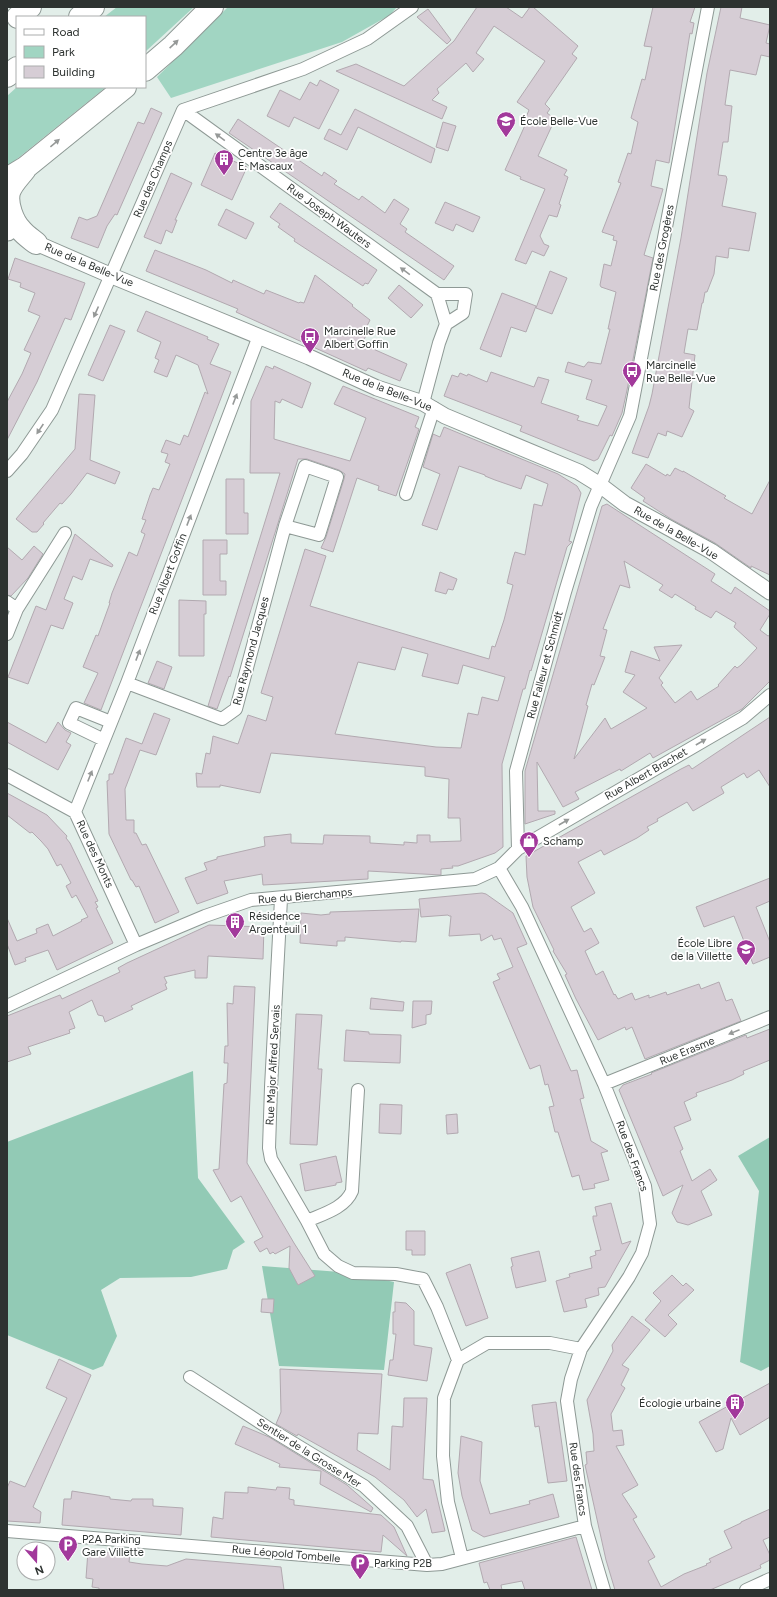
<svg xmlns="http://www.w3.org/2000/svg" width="777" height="1597" font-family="Figtree,sans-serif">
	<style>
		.green { fill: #a1d5c2 }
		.forest { fill: #92cab5 }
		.building { fill: #d6cdd5; stroke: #b2a9b0; fill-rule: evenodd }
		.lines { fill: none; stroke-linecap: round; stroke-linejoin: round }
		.minor-casing { stroke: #8e9995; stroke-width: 14 }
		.tertiary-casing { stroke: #8e9995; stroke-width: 17 }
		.secondary-casing { stroke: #8e9995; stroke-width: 19 }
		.motorway-casing { stroke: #8e9995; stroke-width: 24 }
		.minor { stroke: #fff; stroke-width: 12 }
		.tertiary { stroke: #fff; stroke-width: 15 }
		.secondary { stroke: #fff; stroke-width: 17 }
		.motorway { stroke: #fff; stroke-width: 22 }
		.oneway { fill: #969998 }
		.labels { text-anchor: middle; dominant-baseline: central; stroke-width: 3.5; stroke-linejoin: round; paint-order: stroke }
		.poi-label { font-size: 11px; fill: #2e3331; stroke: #fff; text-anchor: start }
		.street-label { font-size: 11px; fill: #2e3331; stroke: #fff }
	</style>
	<rect width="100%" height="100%" fill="#e2eee9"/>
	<path class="green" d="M117 7H194L145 52V17H104Z
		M228 7H397L390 15 342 42 171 98 157 77Z
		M17 87H106L7 167V96Z"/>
	<path class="forest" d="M193 1071 198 1178 245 1242 233 1250 227 1269 191 1277 120 1278 101 1290 117 1336 103 1366 93 1370 7 1335V1142Z
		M770 1137V1366L761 1371 740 1362 759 1191 738 1156Z
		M262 1266 353 1273 394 1282 384 1370 279 1366Z"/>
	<path class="building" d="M477 7H506L522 18 530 7H533L578 46 572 54 577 58 545 104 550 109 547 113 555 119 538 156 567 170 564 175 568 177 559 204 561 205 557 217 549 215 540 236 544 244 549 246 544 256 532 251 526 264 515 260 545 189 520 179 521 177 505 170 526 123 524 122 529 110 517 102 545 61 494 26 476 53 484 59 473 72 466 63 437 89 439 93 432 100 447 107 442 119 336 71 356 64 404 86 454 41Z
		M653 7H695L690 22 694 23 692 34 690 33 669 163 656 160 651 186 663 189 644 255 653 258 627 390 622 413 612 436 610 435 598 459 594 461 520 431 522 426 444 396 452 375 458 377 460 373 467 376 468 374 487 382 491 372 534 387 538 377 549 380 541 403 579 416 577 420 598 426 607 406 586 399 592 380 565 372 568 362 584 367 588 362 601 364 610 329H608L616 292 601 287 600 285 604 264 611 266 617 241 613 240 614 236 602 232 621 183 618 182 628 153 631 154 638 122 631 118 642 79 645 80 652 47 644 46Z
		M721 7H742L740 18 770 25 766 43 770 44V57L761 55 756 75 730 70 725 105 732 106 728 142H723L718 175 726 176 727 179 722 206 756 213 749 251 729 248 728 258 716 256 714 274 707 292H705L703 303H702L697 330 688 329 684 353 695 355 689 408 694 411 682 437 667 431 666 436 658 433 648 458 632 453 649 406 652 394 681 238 707 73Z
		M428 9 451 40 447 44 417 17Z
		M320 80 339 90 319 129 294 117 289 127 267 116 280 90 300 100 310 82 317 86Z
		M151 108 162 113 117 215 115 214 107 226 98 248 71 238 79 217 87 220 97 216 138 122 144 124Z
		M355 109 435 149 431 163 358 127 347 150 324 139 329 129 341 135Z
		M238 119 322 176 324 172 337 181 334 184 359 200 362 196 385 213 394 199 409 209 400 224 407 229 405 232 454 266 444 280 229 133Z
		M443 122 456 126 448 151 436 147Z
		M215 153 247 167 232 200 201 185Z
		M171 173 192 183 175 220H177L172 233 166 230 161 244 144 237Z
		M445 202 480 217 473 232 456 224 453 231 435 223Z
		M280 203 377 270 368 284 365 283 363 286 294 241 295 239 278 227 280 224 270 217Z
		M226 209 254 223 246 239 218 225Z
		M155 250 206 270 232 283 233 280 264 294 266 290 299 303 300 302 304 303 315 275 353 305 352 306 370 320 365 330 368 331 362 344 407 364 400 381 368 368 366 371 236 312 238 309 146 271Z
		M15 258 85 283 71 320 65 318 37 382 7 440V402L22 374 31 353 24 350 40 316 28 311 35 293 20 287 21 283 8 279Z
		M550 271 567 278 552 314 536 308Z
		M399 285 423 305 411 318 388 298Z
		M502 293 536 306 526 332 511 327 501 357 480 349Z
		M146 311 208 337 207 339 219 344 210 364 231 372 101 710 84 703 98 673 83 667 96 635 98 636 110 603H109L112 593 129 552 137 556 145 534 141 532 146 520 142 519 150 495 153 488 159 490 170 464 165 462 168 454 161 452 166 440 180 445 184 435 188 437 205 392 208 394 198 365 176 355 167 377 154 372 159 360 155 358 161 342 137 331Z
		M110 325 125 331 103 381 88 375Z
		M266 366 273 369 274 366 311 383 302 408 282 399 280 403 275 401 274 439 350 461 366 418 334 404 343 386 419 417 415 427 419 429 396 496 378 490 379 486 357 478 333 552 321 548 326 537 344 479 345 474 339 470 307 459H298L230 677 229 676 217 709 208 706 280 473H250L251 401Z
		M79 394 95 395 90 460 120 472 115 484 87 473 71 494 62 504 60 503 43 523 44 524 37 532H32L16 519 75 449Z
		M444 427 558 474 577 486 581 493 569 541 572 542 567 547 531 671 530 670 525 689H523L502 764 503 847 495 853 458 866H452L453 868 441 869V875L368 871V879L263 885 262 874 224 881 228 893 197 904 185 878 207 870 204 863 217 859V857L265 846 264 837 291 834V843L323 844 324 835 370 836V843L404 845V842L417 843V835H430V842L461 841 460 818H448L449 779 425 776V767L271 753 260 793 220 785V787H197L196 773 202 774 206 753 210 754 213 736 238 744 248 715 266 721 273 697 261 693 305 549 326 556 310 606 489 659 492 646 495 647 504 620 513 585 507 583 513 558 515 552 525 555 534 504 542 506 548 484 526 475 521 489 495 480 485 476V475L459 466 437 530 422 525 440 474 423 467 433 434 440 437ZM402 647 428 654 422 676 458 684 463 665 505 677 498 701 482 697 478 715 468 713 461 748 436 747 335 734 358 662 395 670Z
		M646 464 666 476 667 474 670 476 675 468 683 472V471L726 496 724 498 752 514 770 480V575L751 566V568L715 543 671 519 643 501 645 498 631 488Z
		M226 479H244V513H248V534H226Z
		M607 504 715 574 711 581 731 594 735 587 770 611V614L760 630 768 636 770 635V681L742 709 653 758 650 753 621 771 620 769 575 792 579 799 563 807 537 762 538 811H555V814L525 824V771L602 506ZM624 561 663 585 659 590 672 598 675 594 696 607 695 609 711 618 716 611 736 623 734 627 757 648 741 665 737 668 735 666 718 685 719 686 697 700 691 691 675 703 661 685 663 683 659 678 682 645 654 647 660 661 631 651 625 672 635 675 623 692 647 708 611 729 605 718 574 759 588 706 586 705 592 684 594 685 605 657 600 656 607 630 603 629 620 585 630 588Z
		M75 534 113 565 112 567 90 559 82 580 73 576 64 599 73 603 63 629 51 625 28 684 8 677 36 606 46 610Z
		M203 540H227V554H220V581H226V595H203Z
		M34 546 43 554 28 578 11 596 7 595V547L22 560Z
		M440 572 457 579 453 590 448 589 446 594 435 591Z
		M179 600 206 601V614H204V656H179Z
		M157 661 172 667 164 689 148 683Z
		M154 713 170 719 156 755 140 750 125 789 126 820H134V833H136L142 845 146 844 179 912 155 923 139 886 136 887 132 880H131L109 834 107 781 109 780V774H113L126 738 142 744Z
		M770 717V787L759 770 747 778 744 773 721 787 724 793 693 811 687 802 657 819 658 821 647 827 649 830 637 838 604 855 601 850 578 862 595 893 571 907 584 932 591 928 599 943 585 951 596 975 603 971 614 995 615 994 618 999 632 993 635 1000 649 995V998L666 992 667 995 699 984 701 989 719 982 726 1001 732 999 741 1021 645 1059 632 1027 626 1030 625 1027 598 1040 576 999 565 975 567 974 553 951 554 950 533 907 527 877 526 856 681 769 689 765 692 769Z
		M7 722 46 743 58 722 65 730 71 733 66 742 71 745 58 770 7 742Z
		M7 793 47 815 67 836 66 838 70 843 98 901 95 902 98 907 96 908 113 943 57 970 48 950 25 958 26 961 15 965 7 944V918L17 941 37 933 36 929 48 924 53 936 82 921 81 920 88 917 76 895 72 898 66 886 71 883 61 864 57 866 48 849 41 841 32 832 30 833 7 815Z
		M770 878V901L756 907 770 942V957L753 964 734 916 704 927 696 907Z
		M482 893 486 894 513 913 527 944 517 948 571 1071 577 1070 584 1098 580 1099 591 1141 608 1151 601 1153 609 1180 594 1184 595 1188 583 1190 579 1175 572 1177 558 1132H555L549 1107 554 1106 548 1084 545 1085 540 1065 530 1069 493 982 500 979 497 974 513 967 501 938 494 940 492 935 481 941 480 934 449 936 451 916H449L448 915 421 917 419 899Z
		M419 909 416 942 401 941V942L345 937V941H337V946L300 943 301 913 321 915 330 914V912Z
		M209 925 264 927 263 959 208 956 207 978H195V970L164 977 167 983 165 984 167 989 131 1006 133 1009 105 1022 103 1016 98 1015 92 1000 69 1012 75 1028 69 1030 70 1033 28 1047 31 1054 7 1062V1016L60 995 62 999 120 972 118 968 127 963Z
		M234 986 255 987 247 1163 294 1243 315 1276 298 1285 289 1268 290 1246 275 1254 273 1252 270 1254 267 1248 260 1252 254 1242 263 1237 241 1196 231 1202 213 1170 219 1169 224 1084 227 1083 228 1063H224L225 1046H228L227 1003 233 1004Z
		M371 998 404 1002 403 1011 370 1009Z
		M413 1001H432L431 1014 426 1015V1024L412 1028Z
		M296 1014 322 1015 318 1069H322L317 1145 290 1144Z
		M770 1029V1060L743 1071 744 1074 732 1080 696 1093 697 1096 684 1102 691 1120 674 1127 683 1149 680 1151 692 1181 710 1169 717 1180 701 1191 712 1215 688 1225 677 1222 672 1213 683 1185 663 1196 619 1090 623 1085 652 1074 651 1073 746 1035 747 1038Z
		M346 1030 369 1032V1034L401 1035 400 1063 344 1061Z
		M380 1104 402 1105 401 1134 379 1133Z
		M457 1114 458 1133 447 1134 446 1115Z
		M336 1156 342 1182 336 1183V1185L305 1191 300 1164Z
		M611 1203 622 1244 631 1241 605 1287 598 1288 599 1295 585 1299 587 1307 564 1312 556 1281 570 1277 569 1274 592 1268 590 1257 596 1255 595 1251 601 1250 593 1219V1216H597L595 1207Z
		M406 1231H425V1255H412V1250H406Z
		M539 1251 546 1281 516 1288 511 1267 513 1266 511 1258Z
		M470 1264 488 1318 466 1326 446 1273Z
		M672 1275 683 1286 686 1283 694 1290 668 1315 677 1324 665 1337 645 1320 661 1301 653 1293Z
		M262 1299H274L273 1313 261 1312Z
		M395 1302 406 1303 414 1311V1345L432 1348 427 1381 388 1375 390 1360H393L396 1334H393V1312H395Z
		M632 1316 650 1330 622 1365 629 1369 621 1385 625 1388 611 1414 613 1431 622 1430 624 1445 616 1446 638 1485 622 1494 637 1517 633 1519 655 1557 648 1561 661 1587 684 1574 707 1565 706 1564 711 1562 709 1559 732 1548 724 1531 741 1523V1522L770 1509V1537L763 1540 770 1555V1560L760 1565 761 1568 710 1590H615L606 1560 585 1465 587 1464 586 1452 594 1451 593 1434 587 1400 613 1351 612 1345Z
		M59 1359 91 1375 33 1507 41 1512 40 1523 7 1521V1488L10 1481 25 1487 67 1398 46 1388Z
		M280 1369 382 1374 378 1434 358 1433 357 1450 390 1470 392 1426 403 1427 404 1398H427L423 1479 433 1480 445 1531 432 1533 426 1509 417 1517 404 1500 375 1477 298 1434 297 1436 276 1424 281 1412Z
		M770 1383V1417L740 1435 731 1418 723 1449 716 1452 699 1422Z
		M556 1402 567 1481 548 1483 539 1426 535 1427 532 1405Z
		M243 1426 269 1437 347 1485 373 1508 371 1512 320 1484 321 1471 279 1467 280 1464 235 1444Z
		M461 1436 482 1442 480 1481 490 1514 530 1504 529 1501 553 1494 559 1517 484 1537 472 1530 462 1496 458 1473Z
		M248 1487 276 1490 277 1487 290 1488 289 1499 294 1500V1505L381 1515 394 1527 407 1556 383 1535 381 1552 211 1537 213 1517 223 1519 225 1492 248 1493Z
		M72 1491 110 1497V1499L131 1501 132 1499H153V1506L183 1508 181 1535 62 1525 64 1499H71Z
		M576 1537 592 1590H525L522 1581 501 1585 502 1590H490L487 1582 484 1583 479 1563Z
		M88 1551 130 1554 129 1562 142 1564 167 1566 186 1559 281 1567 284 1590H99V1588L92 1587 93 1579 86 1578Z"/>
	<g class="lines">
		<defs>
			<path id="minor" d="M183 110 437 294
				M437 294H466L463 313 446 324Z
				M423 403 439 343 446 324
				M7 471 22 454 52 410 183 110 303 69 367 39 412 7
				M406 494 434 408
				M7 602 17 609 65 533
				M7 634 17 609
				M127 683 222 719 236 709 285 526 305 466 337 477 319 535 285 526
				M104 740 69 723 76 708 111 722
				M7 775 75 812 136 945
				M75 812 127 683 259 336
				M518 849 516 771 565 592 591 506 630 416 708 7
				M499 868 522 907 604 1084 645 1186 650 1224 642 1253 629 1277 581 1349 571 1379 567 1401 585 1526 604 1590
				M281 899 271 1087 269 1148 271 1159 307 1221 324 1254 338 1266 353 1273 396 1274 423 1279 437 1307 458 1360
				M7 1006 136 945 205 916 251 900 475 879 499 868 518 849 743 718 770 695
				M604 1084 770 1017
				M307 1221C323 1214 345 1208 352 1191L358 1090
				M190 1377 270 1429 364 1486 407 1526 427 1565
				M7 1531 427 1565 442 1564 585 1526
				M462 1558 448 1502 443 1456 444 1398 458 1360 487 1343H550L581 1349
				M746 1590 770 1579"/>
			<path id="tertiary" d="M36 243 112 276 309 357 377 388 423 403 445 416 579 472 600 485 625 504 711 551 770 592"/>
			<path id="secondary" d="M7 232H8"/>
			<path id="motorway" d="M18 17 30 7
				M80 17 93 7
				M145 70 173 46 212 7
				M7 76 17 68
				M25 169C20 176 12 183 9 192 6 204 13 222 21 230 25 235 31 239 36 243
				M7 179 25 168 125 87"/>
		</defs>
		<use href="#minor" class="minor-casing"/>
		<use href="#tertiary" class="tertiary-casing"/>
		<use href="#secondary" class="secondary-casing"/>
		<use href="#motorway" class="motorway-casing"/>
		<use href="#minor" class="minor"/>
		<use href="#tertiary" class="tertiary"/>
		<use href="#secondary" class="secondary"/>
		<use href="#motorway" class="motorway"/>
	</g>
	<defs><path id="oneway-solid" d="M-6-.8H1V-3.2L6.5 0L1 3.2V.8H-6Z"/></defs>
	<g class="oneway">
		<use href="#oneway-solid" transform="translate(174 44) rotate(-43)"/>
		<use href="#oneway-solid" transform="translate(220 137) rotate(-144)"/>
		<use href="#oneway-solid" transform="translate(55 143) rotate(-40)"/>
		<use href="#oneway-solid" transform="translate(405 271) rotate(-144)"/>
		<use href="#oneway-solid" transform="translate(96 312) rotate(114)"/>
		<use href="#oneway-solid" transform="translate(235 399) rotate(-69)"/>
		<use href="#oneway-solid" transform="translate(40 429) rotate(124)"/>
		<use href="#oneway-solid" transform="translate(189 520) rotate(-69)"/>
		<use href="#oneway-solid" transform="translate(138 655) rotate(-69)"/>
		<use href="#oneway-solid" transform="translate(701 742) rotate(-30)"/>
		<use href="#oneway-solid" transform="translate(90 776) rotate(-68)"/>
		<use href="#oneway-solid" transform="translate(564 822) rotate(-30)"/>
		<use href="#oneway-solid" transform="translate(734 1032) rotate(158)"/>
	</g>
	<defs>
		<symbol id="school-pin" viewBox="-11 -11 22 30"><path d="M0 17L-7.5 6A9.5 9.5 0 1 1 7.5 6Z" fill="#a2399b" stroke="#fff"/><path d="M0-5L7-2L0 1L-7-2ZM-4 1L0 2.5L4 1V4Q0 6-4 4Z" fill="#fff"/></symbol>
		<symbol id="building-pin" viewBox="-11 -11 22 30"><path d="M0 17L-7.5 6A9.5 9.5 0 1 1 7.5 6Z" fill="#a2399b" stroke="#fff"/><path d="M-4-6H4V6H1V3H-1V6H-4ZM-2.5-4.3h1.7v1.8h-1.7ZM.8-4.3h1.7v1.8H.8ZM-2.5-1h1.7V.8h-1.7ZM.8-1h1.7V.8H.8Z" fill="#fff"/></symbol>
		<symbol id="bus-pin" viewBox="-11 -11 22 30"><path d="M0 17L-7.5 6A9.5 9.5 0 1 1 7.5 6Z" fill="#a2399b" stroke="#fff"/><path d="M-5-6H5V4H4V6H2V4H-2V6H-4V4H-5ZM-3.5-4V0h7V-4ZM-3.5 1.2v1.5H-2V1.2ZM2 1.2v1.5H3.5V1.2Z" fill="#fff"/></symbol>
		<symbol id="shop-pin" viewBox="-11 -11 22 30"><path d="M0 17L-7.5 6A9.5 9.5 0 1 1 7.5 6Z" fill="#a2399b" stroke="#fff"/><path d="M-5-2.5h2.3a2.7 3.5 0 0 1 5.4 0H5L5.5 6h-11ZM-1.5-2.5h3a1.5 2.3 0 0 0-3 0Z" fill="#fff"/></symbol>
		<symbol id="parking-pin" viewBox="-11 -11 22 30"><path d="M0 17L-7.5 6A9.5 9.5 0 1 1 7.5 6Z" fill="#a2399b" stroke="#fff"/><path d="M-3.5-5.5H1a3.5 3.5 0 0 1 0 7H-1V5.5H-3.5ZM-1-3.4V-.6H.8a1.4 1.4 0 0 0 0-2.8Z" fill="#fff"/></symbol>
	</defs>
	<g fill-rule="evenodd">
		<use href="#school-pin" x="495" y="110" width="22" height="30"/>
		<use href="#building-pin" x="213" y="148" width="22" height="30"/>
		<use href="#bus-pin" x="299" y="326" width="22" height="30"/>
		<use href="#bus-pin" x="621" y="360" width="22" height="30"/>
		<use href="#shop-pin" x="518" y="830" width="22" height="30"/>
		<use href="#building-pin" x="224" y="911" width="22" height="30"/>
		<use href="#school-pin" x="735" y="938" width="22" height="30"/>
		<use href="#building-pin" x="724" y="1392" width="22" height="30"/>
		<use href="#parking-pin" x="57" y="1534" width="22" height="30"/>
		<use href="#parking-pin" x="349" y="1552" width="22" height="30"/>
	</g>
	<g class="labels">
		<g class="poi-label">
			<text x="520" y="121">École Belle-Vue</text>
			<text x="238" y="153">Centre 3e âge<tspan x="238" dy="13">E. Mascaux</tspan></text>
			<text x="324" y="331">Marcinelle Rue<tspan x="324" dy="13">Albert Goffin</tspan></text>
			<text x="646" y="365">Marcinelle<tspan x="646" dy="13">Rue Belle-Vue</tspan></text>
			<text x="543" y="841">Schamp</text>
			<text x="249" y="916">Résidence<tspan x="249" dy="13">Argenteuil 1</tspan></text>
			<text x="732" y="943" text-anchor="end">École Libre<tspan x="732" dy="13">de la Villette</tspan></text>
			<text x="721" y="1403" text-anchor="end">Écologie urbaine</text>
			<text x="82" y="1539">P2A Parking<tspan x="82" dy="13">Gare Villette</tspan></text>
			<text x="374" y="1563">Parking P2B</text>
		</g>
		<g class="street-label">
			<text transform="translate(153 179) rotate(-67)">Rue des Champs</text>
			<text transform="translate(329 216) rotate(36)">Rue Joseph Wauters</text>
			<text transform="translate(662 248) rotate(-79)">Rue des Grogères</text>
			<text transform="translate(89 265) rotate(23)">Rue de la Belle-Vue</text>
			<text transform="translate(387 390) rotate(22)">Rue de la Belle-Vue</text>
			<text transform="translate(676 533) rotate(30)">Rue de la Belle-Vue</text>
			<text transform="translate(168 574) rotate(-69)">Rue Albert Goffin</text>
			<text transform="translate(251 651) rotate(-75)">Rue Raymond Jacques</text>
			<text transform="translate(545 665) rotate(-75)">Rue Falleur et Schmidt</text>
			<text transform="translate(646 774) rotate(-30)">Rue Albert Brachet</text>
			<text transform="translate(95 854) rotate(65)">Rue des Monts</text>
			<text transform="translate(305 896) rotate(-5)">Rue du Bierchamps</text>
			<text transform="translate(687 1051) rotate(-22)">Rue Erasme</text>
			<text transform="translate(273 1065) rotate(-87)">Rue Major Alfred Servais</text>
			<text transform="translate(632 1156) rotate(70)">Rue des Francs</text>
			<text transform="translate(309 1453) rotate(32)">Sentier de la Grosse Mer</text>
			<text transform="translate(578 1479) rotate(82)">Rue des Francs</text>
			<text transform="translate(286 1554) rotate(5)">Rue Léopold Tombelle</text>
		</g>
	</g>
	<rect width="777" height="1597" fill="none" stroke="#2e3331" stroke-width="16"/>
	<rect x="16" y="16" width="130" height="72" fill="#ffffff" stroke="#abadad"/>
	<rect x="24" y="29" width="20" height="6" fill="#ffffff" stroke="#abadad"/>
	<text x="52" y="36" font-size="12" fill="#2e3331">Road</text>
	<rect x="24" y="46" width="20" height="12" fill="#a1d5c2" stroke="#abadad"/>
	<text x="52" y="56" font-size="12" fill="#2e3331">Park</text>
	<rect x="24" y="66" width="20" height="12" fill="#d6cdd5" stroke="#abadad"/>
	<text x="52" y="76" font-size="12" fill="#2e3331">Building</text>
	<g transform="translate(36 1561) rotate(160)"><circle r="19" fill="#ffffff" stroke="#abadad"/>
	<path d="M0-3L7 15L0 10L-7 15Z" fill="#a2399b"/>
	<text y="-6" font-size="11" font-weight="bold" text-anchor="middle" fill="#2e3331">N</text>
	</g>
</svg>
